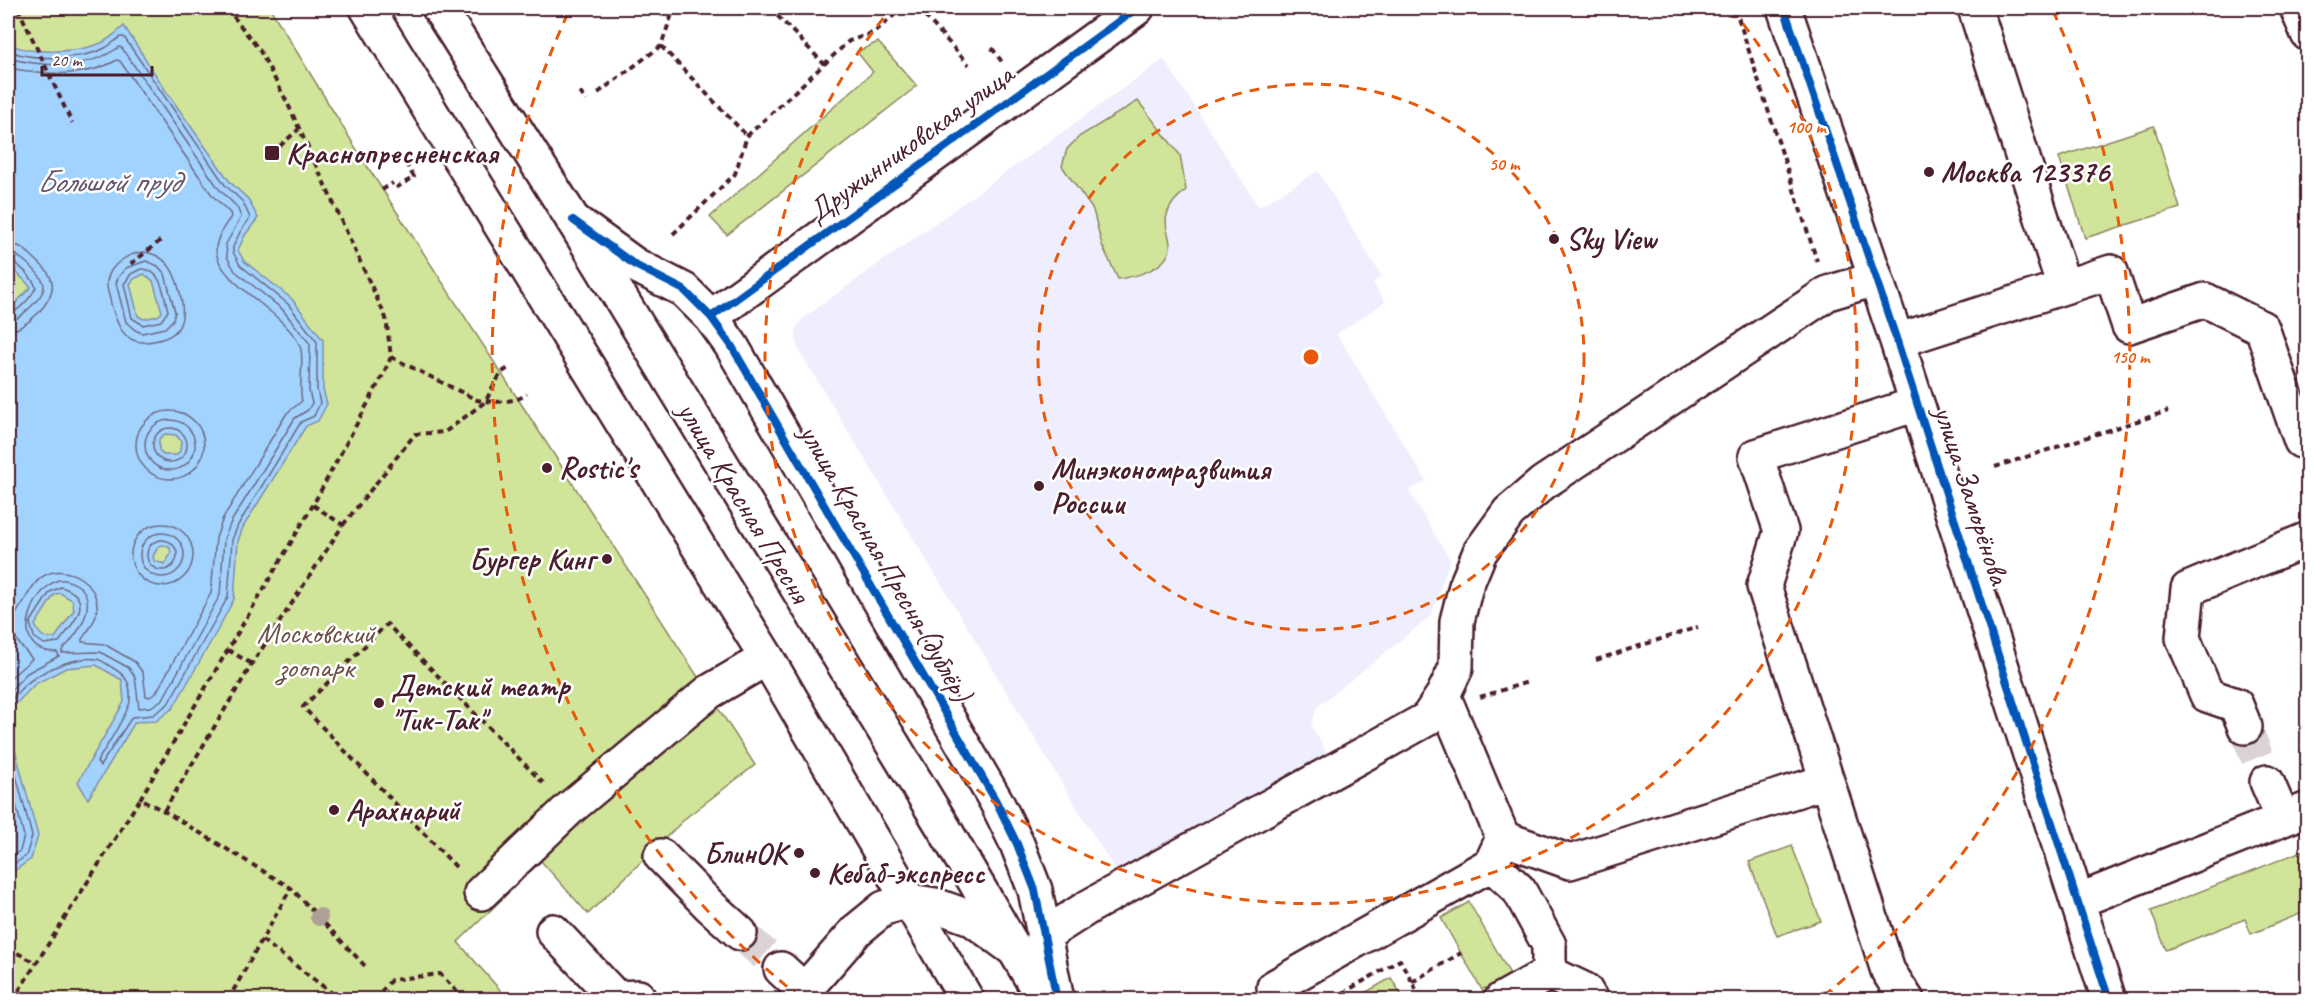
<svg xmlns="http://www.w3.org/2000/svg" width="2315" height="1007" font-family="Caveat,sans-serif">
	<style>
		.built { fill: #efeefe }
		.green { fill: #d0e599; stroke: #8d8262; stroke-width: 1.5 }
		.water { fill: #a2d3ff; stroke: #7f8baa; stroke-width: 1.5; fill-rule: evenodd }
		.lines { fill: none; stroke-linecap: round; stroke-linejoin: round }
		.shore { stroke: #6d6780; stroke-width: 1.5 }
		.minor-tunnel { stroke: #dbd2d5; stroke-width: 33; stroke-dasharray: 33 16; stroke-linecap: butt }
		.minor-casing { stroke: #4a1f2b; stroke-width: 38 }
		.major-casing { stroke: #4a1f2b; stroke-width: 38 }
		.path { stroke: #4a1f2b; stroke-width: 4; stroke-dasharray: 6 4.5; stroke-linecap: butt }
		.minor { stroke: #fff; stroke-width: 33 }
		.major { stroke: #fff; stroke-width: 33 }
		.cycleway-casing { stroke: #fff; stroke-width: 11 }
		.cycleway { stroke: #0057b8; stroke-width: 8 }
		.tree { fill: #ae9f99 }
		.ring { fill: none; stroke: #e8590c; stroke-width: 3; stroke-dasharray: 10 8 }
		.poi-dot { fill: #4a1f2b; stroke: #fff; stroke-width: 2 }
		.labels { text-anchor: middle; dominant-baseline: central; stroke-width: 5; stroke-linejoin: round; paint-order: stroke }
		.street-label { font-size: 30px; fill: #4a1f2b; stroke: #fff }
		.poi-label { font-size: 30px; font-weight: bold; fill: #4a1f2b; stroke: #fff; text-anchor: start }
		.park-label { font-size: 30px; fill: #6c5046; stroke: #fff }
		.water-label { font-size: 32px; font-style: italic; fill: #64556b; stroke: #fff }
		.centre { fill: #e8590c; stroke: #fff; stroke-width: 3 }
		.ring-label { font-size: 18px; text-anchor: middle; font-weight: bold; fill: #e8590c; stroke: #fff; stroke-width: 5; stroke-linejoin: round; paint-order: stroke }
	</style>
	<rect width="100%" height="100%" fill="#fff"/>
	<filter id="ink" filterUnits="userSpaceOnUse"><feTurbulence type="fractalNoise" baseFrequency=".0167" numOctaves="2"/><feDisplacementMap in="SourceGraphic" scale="12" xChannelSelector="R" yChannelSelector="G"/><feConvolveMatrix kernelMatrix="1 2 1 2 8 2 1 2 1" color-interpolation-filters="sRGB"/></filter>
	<g filter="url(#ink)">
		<path class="built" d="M1164 59 1259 207 1318 171 1382 277 1373 282 1385 302 1337 334 1426 481 1409 491 1450 560 1431 616 1317 707 1311 725 1330 758 1119 877 797 347 796 336V329L803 318Z"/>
		<path class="green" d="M8 8H270L360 155 755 765 688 816 588 914 541 861 458 942 508 999H8Z
			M878 42 917 86 727 235 710 217 873 72 857 52Z
			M1138 101 1180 155 1186 190C1178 197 1170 203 1167 215 1163 225 1171 237 1170 247 1169 268 1135 277 1118 279L1102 245 1093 210 1062 166 1067 149 1080 136Z
			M2154 126 2180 208 2085 238 2059 157Z
			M1792 846 1821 921 1777 936 1749 862Z
			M2307 849V911L2251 934 2245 919 2166 950 2151 911Z
			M1469 902 1510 974 1482 990 1441 918Z
			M1391 978 1404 999H1354Z
			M1832 989 1836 999H1806L1831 989Z"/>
		<path class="water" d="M124 26 166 91 230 182 248 199 258 218 245 235 238 250 244 261 292 299 323 340V390L327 404 318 421 306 426 243 527 238 541 234 599 217 631 173 708 156 721 135 722 88 799 78 782 124 702 122 680 96 665 66 668 35 684 14 706 10 731 38 836 31 859 8 875V311L31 287 8 264V42C25 56 80 52 101 43 109 40 117 32 124 26ZM144 274 153 281 162 312 158 316 143 319 138 316 130 284 134 279ZM165 434 176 435 181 441 180 451 177 455H163L159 450V439ZM163 545 170 548 171 553 165 564 154 561 153 556 159 546ZM60 593 72 600 74 610 55 638C44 639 40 636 35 625L54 595Z"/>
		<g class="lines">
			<path class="shore" d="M8 50C31 61 82 60 105 48 111 45 116 40 120 37H124L225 185 243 202 250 218 240 232 233 247V252L240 265 288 304 317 342V390L320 403 314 416 301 422 238 525 232 540 228 597 168 704 153 715 132 717 100 766 97 762C104 750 129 712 130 701 131 684 127 676 113 668 108 665 102 660 97 659 70 654 12 682 8 711
				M8 58C43 67 88 70 119 47L122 48 219 189 237 207 241 217 226 244 227 257 235 271 282 309 310 344 309 391 312 403 308 410 295 418 231 522 224 539 220 595 163 699 151 707 139 708 135 677 129 668 100 652 62 653V650C82 632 106 590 65 580 40 574 0 652 57 652L59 656 27 673 8 693
				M8 68C43 74 84 79 117 60L120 61 212 195 230 213 231 217C224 226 216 239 216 250 217 283 285 311 300 346 305 358 298 385 302 401L287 413 223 518 216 538 211 593 156 693 150 697 146 696 143 673 135 662 104 644 82 642V639C87 632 94 624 96 615 104 586 67 560 42 577 34 582 28 594 23 603 17 612 10 621 14 633 17 645 26 650 32 659L8 680
				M8 244C19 244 24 249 32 256 40 264 50 271 52 282 56 301 25 330 8 331
				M144 252C166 255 174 270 179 289 188 322 181 340 144 342 122 343 116 321 111 304 110 297 106 289 107 281 110 264 129 253 144 252Z
				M8 253C18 253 44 275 44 287 43 298 18 321 8 322
				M8 260C17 262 33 278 36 287 32 296 18 313 8 314
				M146 261 158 266 165 274 175 312 173 320 165 328 142 333 135 330 126 322 116 283 119 276 126 268Z
				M141 269C162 268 164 296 168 311L161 321 143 325 132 318 124 284 131 274Z
				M136 445a34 34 0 1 1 68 0a34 34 0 1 1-68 0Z
				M145 445a25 25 0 1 1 50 0a25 25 0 1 1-50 0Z
				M153 445a17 17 0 1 1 34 0a17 17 0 1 1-34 0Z
				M131 555a31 31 0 1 1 62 0a31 31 0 1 1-62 0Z
				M140 555a22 22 0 1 1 44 0a22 22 0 1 1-44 0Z
				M147 555a15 15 0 1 1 30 0a15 15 0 1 1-30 0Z
				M61 587C97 598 73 624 59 642L44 644 34 637 30 623 50 592Z
				M8 745 32 836 26 856 8 868
				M8 774 24 836 20 851 8 859"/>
			<path class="minor-tunnel" d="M2245 727 2267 782
				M740 933 781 969"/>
			<defs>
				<path id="minor" d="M1784 8 1897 341 2109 1000
					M2297 8 2308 34
					M573 220 635 265 684 290 711 317 731 345 996 801 1017 844 1035 890 1057 1000
					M2064 287 2111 272 2129 326 2205 300 2262 328 2301 441
					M711 317 1137 8
					M1897 341 2064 287 1975 8
					M2245 727 2236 705 2207 695 2183 638 2188 589 2308 539
					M1827 781 1888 971 1907 1000
					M2267 782 2283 819
					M1503 838 1570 862 1827 781 1764 586 1781 531 1756 456 1917 404
					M661 856 710 906 740 933
					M1491 864 1519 890 1549 945V973
					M481 893 569 809 709 692 767 658
					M2078 901 2308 809
					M553 931 616 998 638 997 640 1000
					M1043 936 1090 906 1427 719 1443 695 1456 668 1457 621 1466 586 1480 552 1509 512 1543 483 1828 293 1875 279
					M781 969 804 990
					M796 1000 857 930 884 908 910 901 935 905 971 918 1016 951
					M1282 1000 1274 987 1491 864 1503 838 1443 695
					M1501 1000 1549 973 1585 990 1591 1000"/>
				<path id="major" d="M367 8 767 658 967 1000
					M439 8 573 220 945 830 1044 1000"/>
			</defs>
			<use href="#minor" class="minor-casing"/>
			<use href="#major" class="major-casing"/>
			<path class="path" d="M18 8 72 123
				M770 8 824 64
				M918 8 969 65
				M1735 8 1817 261
				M661 46 747 136
				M992 48 1002 62
				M580 92 586 101
				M598 93 661 46 674 8
				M272 153 299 129
				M396 188 414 177 402 157
				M382 190 393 183
				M673 234 735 174 747 136 849 41 875 32 902 8
				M131 264 161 240
				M391 357 477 400C492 403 515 403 527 394
				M1995 467 2168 411
				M343 525 415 434 445 432 485 402 501 373 510 367
				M228 650 252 664
				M1596 660 1698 627
				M1480 697 1528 682
				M140 799 313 505
				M164 811 252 664 343 525 313 505 382 377 391 357 386 318 287 102 260 51 227 8
				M456 867 303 707 387 624 545 785
				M262 940 341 1000
				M8 948 34 962
				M1412 982 1461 953
				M13 1000 140 799 164 811 291 888 367 968
				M228 1000 291 888
				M374 1000 391 980 440 974 465 1000
				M1337 1000 1336 997 1400 960 1422 1000"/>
			<use href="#minor" class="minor"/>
			<use href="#major" class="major"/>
			<defs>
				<path id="cycleway" d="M1784 8 1897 341 2109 1000
					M573 220 635 265 684 290 711 317 731 345 996 801 1017 844 1035 890 1057 1000
					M711 317 1137 8"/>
			</defs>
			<use href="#cycleway" class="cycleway-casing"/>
			<use href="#cycleway" class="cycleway"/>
		</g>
		<circle class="tree" cx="319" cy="917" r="9"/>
	</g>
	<g class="ring">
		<circle cx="1311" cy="357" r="273"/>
		<path d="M1732 10A546 546 0 1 1 890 10"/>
		<path d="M801 998A819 819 0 0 1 569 11M2053 11A819 819 0 0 1 1821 998"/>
	</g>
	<g class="poi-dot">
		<rect x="264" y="145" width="16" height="16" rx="3"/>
		<circle cx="1929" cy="172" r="6"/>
		<circle cx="1554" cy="239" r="6"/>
		<circle cx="547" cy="468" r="6"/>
		<circle cx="1039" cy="486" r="6"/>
		<circle cx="607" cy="559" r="6"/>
		<circle cx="379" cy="703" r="6"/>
		<circle cx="334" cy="810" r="6"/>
		<circle cx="799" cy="853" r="6"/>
		<circle cx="815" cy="873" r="6"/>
	</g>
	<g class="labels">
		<g class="street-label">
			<text transform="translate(910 143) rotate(-36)">Дружинниковская улица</text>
			<text transform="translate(1972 495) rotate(72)">улица Заморёнова</text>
			<text transform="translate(744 502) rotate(59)">улица Красная Пресня</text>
			<text transform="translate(886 563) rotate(60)">улица Красная Пресня (дублёр)</text>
		</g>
		<g class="poi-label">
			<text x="286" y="153">Краснопресненская</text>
			<text x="1941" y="172">Москва 123376</text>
			<text x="1566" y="239">Sky View</text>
			<text x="559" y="468">Rostic's</text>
			<text x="1051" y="469">Минэкономразвития<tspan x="1051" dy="34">России</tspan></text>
			<text x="595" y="559" text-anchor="end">Бургер Кинг</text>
			<text x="391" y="686">Детский театр<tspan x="391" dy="34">"Тик-Так"</tspan></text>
			<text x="346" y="810">Арахнарий</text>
			<text x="787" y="853" text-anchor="end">БлинОК</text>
			<text x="827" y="873">Кебаб-экспресс</text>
		</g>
		<g class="park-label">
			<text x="316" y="633">Московский<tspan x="316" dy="34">зоопарк</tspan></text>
		</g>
		<g class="water-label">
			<text x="108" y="181">Большой пруд</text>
		</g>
	</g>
	<circle cx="1311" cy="357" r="9" class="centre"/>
	<g class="ring-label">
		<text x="1806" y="133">100 m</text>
		<text x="1504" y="170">50 m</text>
		<text x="2130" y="363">150 m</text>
	</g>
	<rect width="2315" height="1007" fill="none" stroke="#fff" stroke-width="30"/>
	<rect x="15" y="15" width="2285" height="977" fill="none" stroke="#4a1f2b" stroke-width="2" filter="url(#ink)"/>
	<path d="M42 66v9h110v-9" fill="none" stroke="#4a1f2b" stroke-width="3"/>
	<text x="51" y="66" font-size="18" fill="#4a1f2b" stroke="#ffffff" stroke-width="4.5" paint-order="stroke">20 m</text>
</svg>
